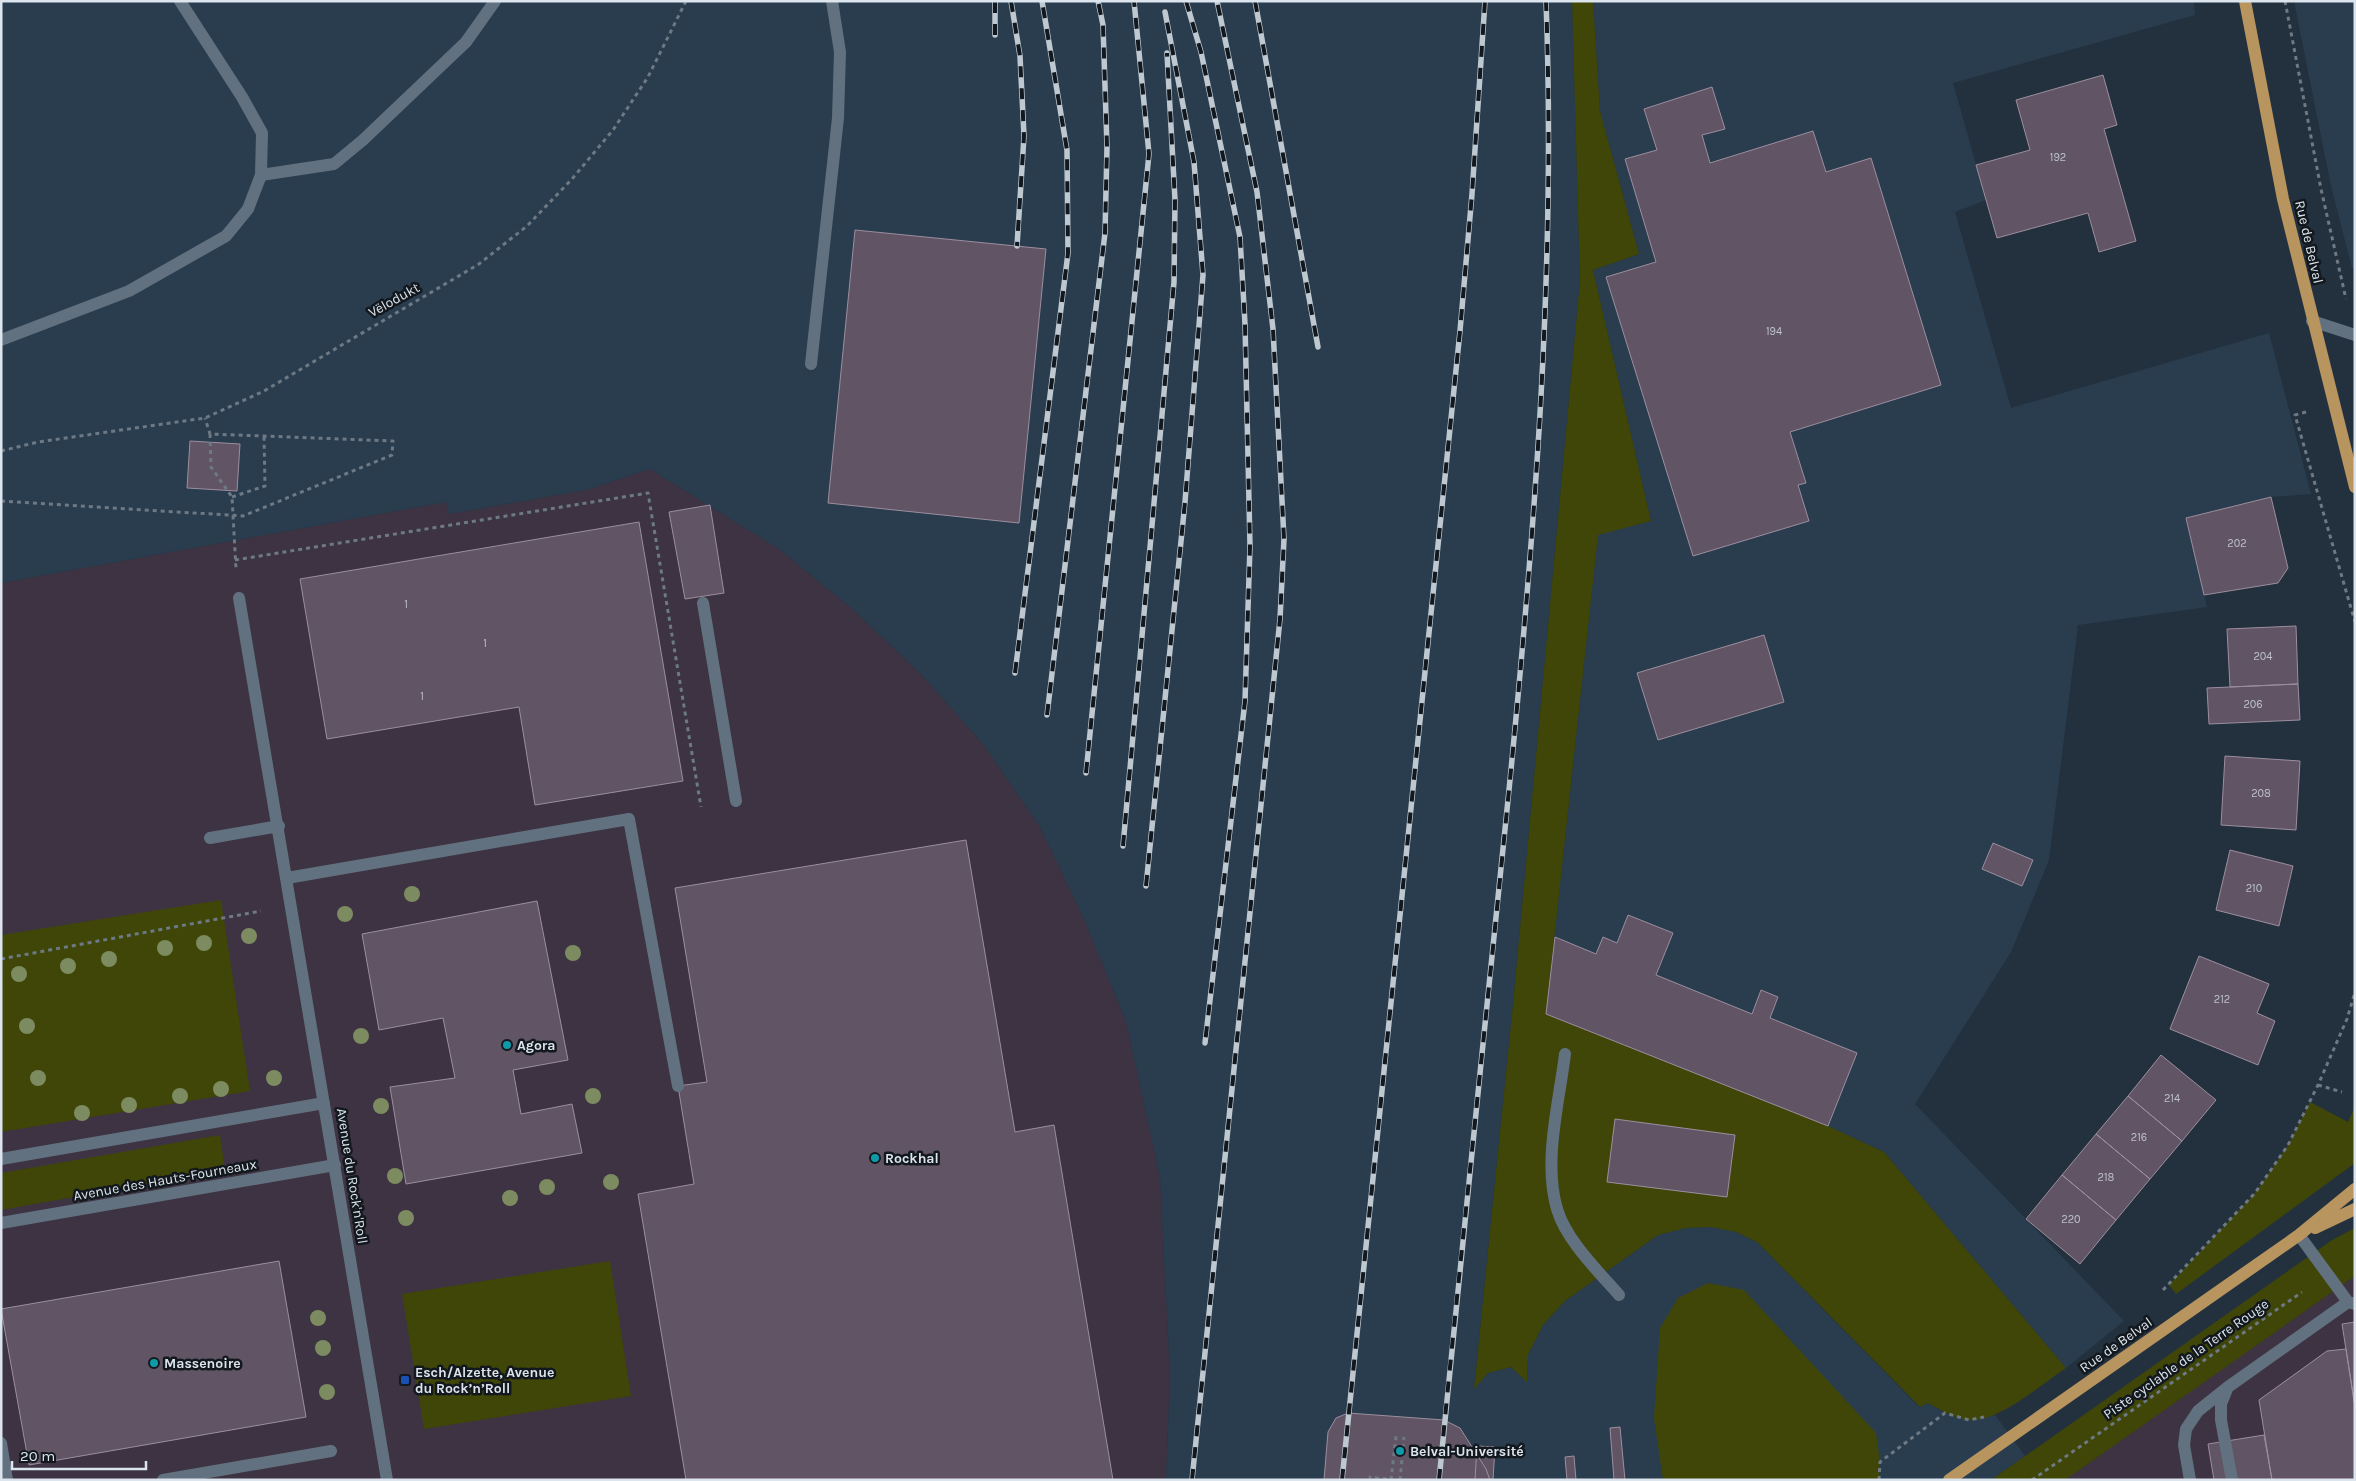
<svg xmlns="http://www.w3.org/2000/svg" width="2356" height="1481" font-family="Karla,sans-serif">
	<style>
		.commercial { fill: #3d3342 }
		.built { fill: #2a3d4e }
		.green { fill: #3f4608 }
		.building { fill: #615565; stroke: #9c8e9f }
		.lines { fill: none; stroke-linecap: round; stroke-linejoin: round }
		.path { stroke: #6d7984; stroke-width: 3; stroke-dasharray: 4 4; stroke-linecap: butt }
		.minor { stroke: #61717f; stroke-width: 12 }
		.major { stroke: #b8945f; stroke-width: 12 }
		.rail-casing { stroke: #bec8d1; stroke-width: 5.5 }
		.rail { stroke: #12181e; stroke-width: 4; stroke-dasharray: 11; stroke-linecap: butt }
		.tree { fill: #7d8b60 }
		.culture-dot { fill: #0f9aa8; stroke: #12181e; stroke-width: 2 }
		.transit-dot { fill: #1a4fb4; stroke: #12181e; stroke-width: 2 }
		.labels { text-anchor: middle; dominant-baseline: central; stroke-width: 5; stroke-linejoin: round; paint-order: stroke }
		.number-label { font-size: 11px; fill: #bdc1cb }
		.street-label { font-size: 14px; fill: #dce5ed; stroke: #12181e }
		.poi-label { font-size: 14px; font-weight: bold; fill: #dce5ed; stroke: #12181e; text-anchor: start }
	</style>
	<rect width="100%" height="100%" fill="#23313e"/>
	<path class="commercial" d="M650 469 779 549 850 607 922 675 983 744 1039 825 1084 919 1126 1021 1160 1177 1170 1374 1166 1480H1V583L446 502 449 514 586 490Z
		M2355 1276V1480H2065L2125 1437Z"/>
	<path class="built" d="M1 1H1572L1580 281 1513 1004 1474 1388 1488 1373 1511 1367 1527 1381 1528 1355 1543 1325 1565 1301 1658 1235 1686 1228 1711 1227 1736 1232 1757 1242 1919 1407 1928 1403 1945 1413 1969 1420 1995 1415 2025 1456 1991 1480H1166L1170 1374 1160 1177 1126 1021 1084 919 1039 825 983 744 922 675 850 607 779 549 650 469 586 490 449 514 446 502 1 583Z
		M1593 1H2194L2195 15 1953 83 1986 200 1955 212 2011 408 2269 333 2311 494 2271 497 2186 518 2207 607 2078 625 2049 860 2011 952 1915 1104 2124 1321 2066 1368 1884 1152 1828 1126 1546 1014 1598 534 1651 521 1593 270 1639 254 1600 111Z
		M2294 1H2355V268H2352L2331 186Z"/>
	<path class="green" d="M1572 1H1593L1600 111 1639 254 1593 270 1651 521 1598 535 1546 1014 1828 1126 1884 1152 2066 1368C2043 1383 1997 1424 1968 1420 1953 1418 1941 1410 1928 1403L1920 1407 1757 1242 1736 1232 1711 1227 1686 1228 1658 1235 1565 1301 1543 1325 1528 1355 1527 1382 1511 1367 1488 1373 1474 1389 1513 1004 1580 281Z
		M221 900 250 1091 1 1132V935Z
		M2310 1102 2348 1122 2355 1107V1163L2176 1294 2169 1285 2255 1193 2288 1145Z
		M220 1135 225 1170 1 1210V1173Z
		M2355 1228V1276L2065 1480H1991L2332 1240Z
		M610 1261 631 1396 424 1429 402 1294Z
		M1708 1283 1744 1290 1876 1433 1880 1462 1879 1480H1663L1654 1418 1660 1328 1678 1298Z"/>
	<path class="building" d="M2103 75 2117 125 2104 129 2136 241 2099 252 2088 213 1997 238 1976 165 2030 150 2016 100Z
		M1712 87 1725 129 1702 135 1710 163 1813 131 1826 172 1871 158 1941 385 1790 432 1806 483 1798 485 1809 521 1693 556 1606 277 1656 262 1625 159 1657 150 1644 109Z
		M855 230 1046 249 1019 523 828 503Z
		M190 441 240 444 237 491 187 488Z
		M2271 497 2288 568 2278 583 2204 595 2186 518Z
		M710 505 724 593 685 599 669 512Z
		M639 522 683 781 535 805 519 707 327 739 300 579Z
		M2296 626 2298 684 2230 687 2227 629Z
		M1764 635 1784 702 1658 740 1637 673Z
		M2298 684 2300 720 2209 724 2207 688Z
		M2225 756 2300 761 2296 830 2221 825Z
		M966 840 1015 1132 1054 1125 1113 1480H686L638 1194 694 1184 678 1086 707 1082 675 888Z
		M1993 843 2033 860 2022 886 1982 869Z
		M2230 850 2293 866 2279 926 2216 910Z
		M537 901 568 1060 513 1070 521 1114 572 1104 582 1153 406 1184 390 1087 455 1078 443 1018 379 1030 362 934Z
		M1628 915 1673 933 1656 975 1752 1014 1761 990 1778 997 1770 1018 1857 1053 1828 1126 1546 1014 1555 937 1596 954 1603 937 1617 943Z
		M2199 956 2269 984 2257 1013 2275 1021 2258 1065 2170 1029Z
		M2161 1055 2216 1100 2182 1141 2128 1096Z
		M2128 1096 2182 1141 2150 1179 2096 1134Z
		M1615 1119 1735 1135 1727 1197 1607 1182Z
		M2096 1134 2150 1179 2116 1220 2062 1175Z
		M2062 1175 2116 1220 2080 1264 2026 1219Z
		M279 1261 306 1417 29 1465 1 1309Z
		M2355 1322V1407L2342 1324Z
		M2346 1349 2355 1407V1480H2272L2259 1400 2327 1351Z
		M1348 1413 1444 1420 1460 1428 1486 1469 1490 1480H1324L1328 1432 1336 1418Z
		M1620 1427 1625 1480H1614L1610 1428Z
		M2264 1435 2272 1480H2214L2208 1444Z
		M1477 1446 1495 1447 1493 1480H1475Z
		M1574 1456 1576 1480H1567L1565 1457Z"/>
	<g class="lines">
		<path class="path" d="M2285 1 2321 189 2346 299
			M2306 412 2295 415 2355 622
			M210 434 211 467 232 497 236 569
			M1 451 38 442 205 418 264 391 479 264 527 226 572 179 613 130 648 77 686 1
			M232 497 265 486 264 436
			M1 501 243 516 392 455 393 441 210 434 205 418
			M235 560 648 493 701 807
			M1 959 261 911
			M2318 1085 2342 1092
			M2163 1290 2255 1193 2288 1145 2318 1085 2347 1019 2355 992
			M1370 1480V1477L1394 1480
			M1391 1480 1396 1436
			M1400 1480 1404 1437
			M1879 1480 1880 1462 1945 1413 1969 1420 1984 1417
			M2032 1480 2302 1292"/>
		<path class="minor" d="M180 1 242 97 262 133 261 175
			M2312 321 2355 335
			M1 340 129 291 226 236 248 209 261 175 334 164 363 140 466 42 495 1
			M811 364 838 118 840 52 832 1
			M239 598 387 1480
			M703 603 736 801
			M210 838 279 826
			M287 878 629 819 678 1086
			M1565 1054C1559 1103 1543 1161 1557 1209 1566 1240 1598 1271 1619 1295
			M1 1159 324 1103
			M1 1223 335 1165
			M2299 1235 2348 1302 2355 1304
			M2227 1389 2221 1404V1420L2232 1480
			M1 1443 7 1480
			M163 1480 331 1451
			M2190 1480 2184 1445 2186 1429 2198 1411 2228 1387 2348 1302"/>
		<path class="major" d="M2245 1 2283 199 2355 487
			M2315 1228 2355 1209
			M1949 1480 2299 1235 2355 1189"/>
		<defs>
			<path id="rail" d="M1011 1 1020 56 1024 136 1017 246
				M1186 1 1201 52 1240 237 1245 324 1250 546 1245 701 1205 1043
				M1255 1 1318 347
				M995 35V1
				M1015 673 1068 253 1067 150 1042 1
				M1047 715 1105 233 1107 147 1103 25 1098 1
				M1086 773 1149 154 1134 1
				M1123 846 1174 282 1175 200 1167 53
				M1146 886 1185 502 1203 275 1194 162 1165 12
				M1192 1480 1280 619 1284 539 1273 329 1257 192 1217 1
				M1342 1480 1460 331 1472 194 1485 1
				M1439 1480C1461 1250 1486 1020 1509 790 1535 528 1556 265 1546 1"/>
		</defs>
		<use href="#rail" class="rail-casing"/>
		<use href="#rail" class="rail"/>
	</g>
	<g class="tree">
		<circle cx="412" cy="894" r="8"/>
		<circle cx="345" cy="914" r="8"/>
		<circle cx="249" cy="936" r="8"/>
		<circle cx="204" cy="943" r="8"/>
		<circle cx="165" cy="948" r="8"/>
		<circle cx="573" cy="953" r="8"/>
		<circle cx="109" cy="959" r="8"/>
		<circle cx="68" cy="966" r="8"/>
		<circle cx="19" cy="974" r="8"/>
		<circle cx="27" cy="1026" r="8"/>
		<circle cx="361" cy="1036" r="8"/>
		<circle cx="38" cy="1078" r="8"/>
		<circle cx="274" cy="1078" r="8"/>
		<circle cx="221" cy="1089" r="8"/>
		<circle cx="180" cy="1096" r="8"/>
		<circle cx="593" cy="1096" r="8"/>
		<circle cx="129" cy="1105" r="8"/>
		<circle cx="381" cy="1106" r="8"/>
		<circle cx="82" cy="1113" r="8"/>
		<circle cx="395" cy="1176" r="8"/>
		<circle cx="611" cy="1182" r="8"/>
		<circle cx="547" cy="1187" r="8"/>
		<circle cx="510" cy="1198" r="8"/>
		<circle cx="406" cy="1218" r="8"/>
		<circle cx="318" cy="1318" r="8"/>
		<circle cx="323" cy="1348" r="8"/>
		<circle cx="327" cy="1392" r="8"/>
	</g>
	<g class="culture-dot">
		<circle cx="507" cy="1045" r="5"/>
		<circle cx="875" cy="1158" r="5"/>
		<circle cx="154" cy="1363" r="5"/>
		<circle cx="1400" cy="1451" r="5"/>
	</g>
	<rect class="transit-dot" x="400" y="1375" width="10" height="10" rx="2.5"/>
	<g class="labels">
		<g class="number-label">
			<text x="2058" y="157">192</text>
			<text x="1774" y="331">194</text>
			<text x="2237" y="543">202</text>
			<text x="406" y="604">1</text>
			<text x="485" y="643">1</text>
			<text x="2263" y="656">204</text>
			<text x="422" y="696">1</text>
			<text x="2253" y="704">206</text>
			<text x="2261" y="793">208</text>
			<text x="2254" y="888">210</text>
			<text x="2222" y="999">212</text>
			<text x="2172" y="1098">214</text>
			<text x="2139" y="1137">216</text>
			<text x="2106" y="1177">218</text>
			<text x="2071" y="1219">220</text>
		</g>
		<g class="street-label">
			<text transform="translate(2309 242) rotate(77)">Rue de Belval</text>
			<text transform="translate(394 300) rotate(-29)">Vëlodukt</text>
			<text transform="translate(352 1176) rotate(81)">Avenue du Rock'n'Roll</text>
			<text transform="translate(165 1180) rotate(-10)">Avenue des Hauts-Fourneaux</text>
			<text transform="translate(2116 1345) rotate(-35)">Rue de Belval</text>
			<text transform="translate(2186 1359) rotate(-35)">Piste cyclable de la Terre Rouge</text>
		</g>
		<g class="poi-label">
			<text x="517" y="1045">Agora</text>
			<text x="885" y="1158">Rockhal</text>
			<text x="164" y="1363">Massenoire</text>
			<text x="415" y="1372">Esch/Alzette, Avenue<tspan x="415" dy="16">du Rock’n’Roll</tspan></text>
			<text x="1410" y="1451">Belval-Université</text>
		</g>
	</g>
	<rect width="2356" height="1481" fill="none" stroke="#dce5ed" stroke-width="5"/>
	<path d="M12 1461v8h134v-8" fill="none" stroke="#dce5ed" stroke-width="2.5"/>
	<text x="20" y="1461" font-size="15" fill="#dce5ed" stroke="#12181e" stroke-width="4" paint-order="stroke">20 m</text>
</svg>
